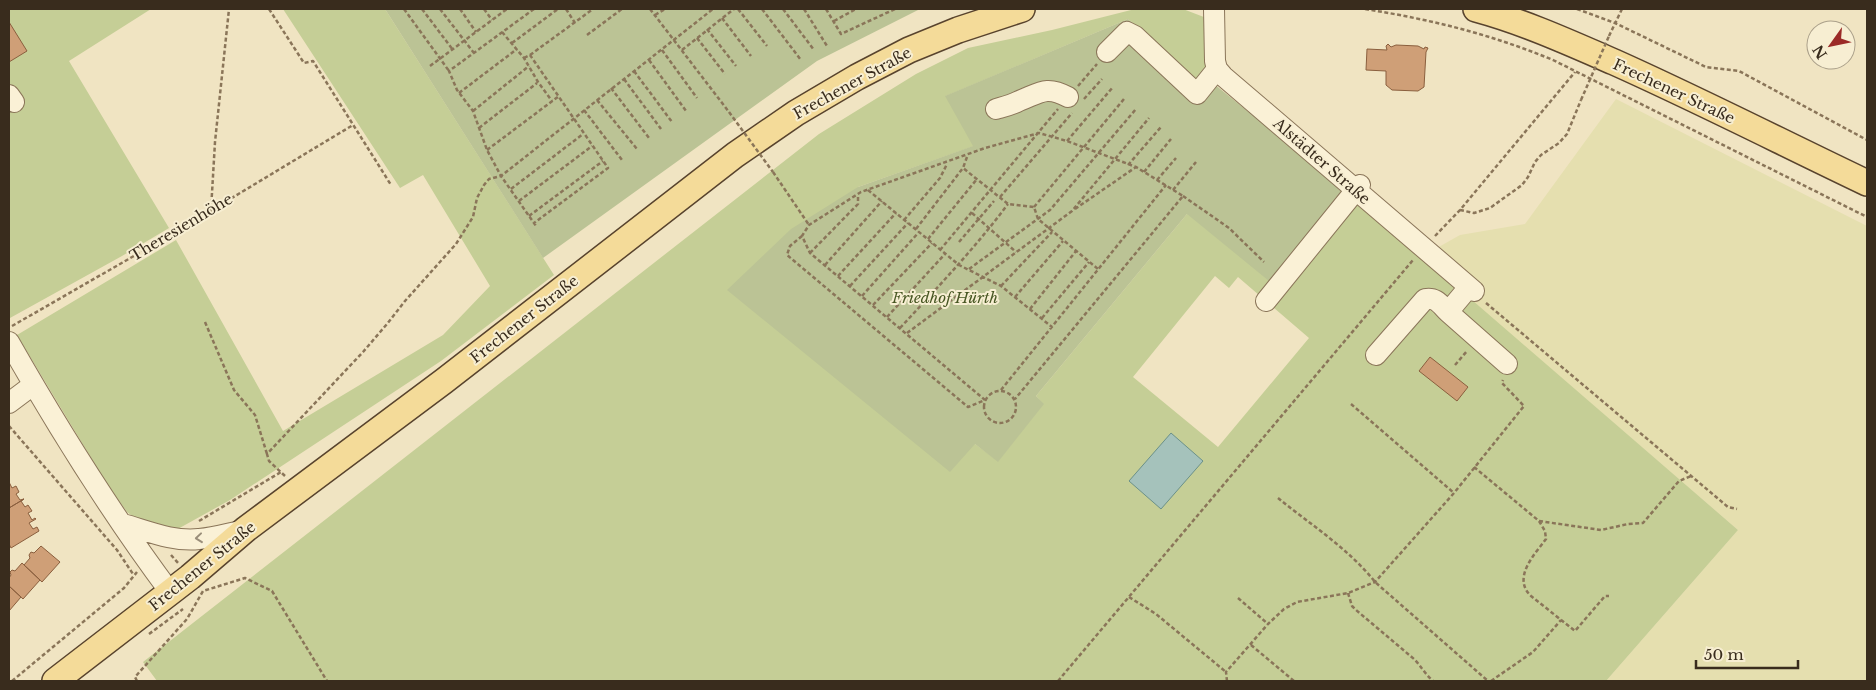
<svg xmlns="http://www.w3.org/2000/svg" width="1876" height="690" font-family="'Libre Baskerville',serif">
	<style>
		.farmland { fill: #e5dfaf }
		.green { fill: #c5ce96; fill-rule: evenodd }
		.cemetery { fill: #bbc395 }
		.water { fill: #a5c2bb; stroke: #6b9189 }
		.building { fill: #cf9f77; stroke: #8a5f3e }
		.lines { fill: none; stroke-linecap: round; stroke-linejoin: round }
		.minor-casing { stroke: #8a7559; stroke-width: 22 }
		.major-casing { stroke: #58432d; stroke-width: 28 }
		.path { stroke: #8a7559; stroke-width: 2.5; stroke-dasharray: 4 2.5; stroke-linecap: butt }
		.minor { stroke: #faf1d6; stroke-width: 20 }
		.major { stroke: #f4db99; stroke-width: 25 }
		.path-bridge { stroke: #8a7559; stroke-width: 2.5; stroke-dasharray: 4 2.5; stroke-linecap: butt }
		.oneway { stroke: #9a8e7a }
		.labels { text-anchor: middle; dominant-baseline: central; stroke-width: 4; stroke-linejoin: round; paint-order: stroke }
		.street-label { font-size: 15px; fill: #392c1d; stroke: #f7eed2 }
		.park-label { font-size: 15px; font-style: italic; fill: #485723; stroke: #f7eed2 }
	</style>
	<rect width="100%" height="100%" fill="#f0e4c2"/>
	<path class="farmland" d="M1616 99 1867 226V681H1606L1738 530 1421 257 1460 235 1525 224Z"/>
	<path class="green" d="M9 9H151L69 61 169 228 122 256 10 318Z
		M283 9H385L554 275 441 361 230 500 176 530 140 522 127 512 103 478 17 335 176 240 283 431 443 335 490 286 423 175 400 188Z
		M1135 9H1183L1209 19 1211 69 1200 82 1128 19 946 96 974 146 858 187 975 444 998 461 1043 404 1036 396 1187 214 1346 191 1738 530 1606 681H157L143 662 819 134 916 74 968 48 1052 30ZM1215 276 1229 288 1238 277 1309 338 1218 447 1133 377Z"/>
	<path class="cemetery" d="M385 9H920L817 61 543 258Z
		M1128 19 1199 82 1203 75 1346 191 1269 281 1187 214 1036 396 1044 404 998 462 975 444 950 472 727 290 791 229 858 187 973 146 945 96Z"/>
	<path class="water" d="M1171 433 1203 461 1161 509 1129 481Z"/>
	<path class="building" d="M9 22 27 51 9 62Z
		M1388 44 1391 47 1396 45 1418 46 1424 49 1425 47 1428 48 1426 52 1424 87 1418 91 1392 90 1386 85V71L1366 70 1367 49 1387 50 1386 46Z
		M1430 357 1468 387 1457 401 1419 371Z
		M9 482 12 488 16 486 19 492 16 494 20 500 24 499 9 508Z
		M24 499 21 501 25 507 28 505 32 511 28 513 32 520 35 518 36 519 29 523 33 529 37 527 39 531 11 548 9 544V508Z
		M41 546 60 562 42 582 24 565 30 558 29 555 31 552 34 553Z
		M22 563 40 580 23 599 9 586V578L11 575 10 572 12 570 15 571Z
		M9 586 21 597 9 611Z"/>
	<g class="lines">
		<defs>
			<path id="minor" d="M1214 9 1215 61 1217 69 1223 76 1474 291
				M1107 52 1127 32 1135 36 1197 94 1217 69
				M9 95 14 102
				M996 109C1003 107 1012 105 1019 101 1040 93 1046 85 1068 97
				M1469 287 1448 312 1507 364
				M1266 301 1360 185
				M9 342C58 428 111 513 170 592
				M1376 355 1425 299C1436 297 1440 304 1448 312
				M9 403 33 385
				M123 524C148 531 173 542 199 539 214 538 230 533 245 530"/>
			<path id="major" d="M1476 9C1524 22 1568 42 1614 62 1699 100 1783 143 1867 183
				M55 681 190 577 246 529 444 381 735 155 796 113 857 77 909 50 958 30 1022 9"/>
		</defs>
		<use href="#minor" class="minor-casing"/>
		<use href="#major" class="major-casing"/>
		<path class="path" d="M269 9 304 63 313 61 391 185
			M404 9 449 71
			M422 9 453 50
			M440 9 474 53
			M460 9 476 32
			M484 9 492 20
			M534 9 449 71 457 90 473 111 487 150 501 176 536 226
			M566 9 575 23
			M650 9 729 112
			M738 9 767 46
			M762 9 801 60
			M783 9 814 50
			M804 9 827 46
			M826 9 841 34 895 9
			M1365 9C1433 20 1490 34 1553 60L1867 217
			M1577 9 1615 23 1706 67 1739 71 1867 140
			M655 15 665 9
			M722 18 751 56
			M834 21 856 9
			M707 29 736 66
			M502 32 524 58 538 82 552 101
			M587 35 622 9
			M1609 36 1622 9
			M697 38 725 74
			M512 43 558 9
			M662 50 697 98
			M682 50 734 9
			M530 55 593 9
			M524 58 530 55 608 168 534 223
			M649 60 686 111
			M430 66 507 9
			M634 71 672 122
			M624 79 661 129
			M1078 86 1097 64
			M611 88 649 138
			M459 93 517 49
			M1084 99 1102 79
			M597 100 637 149
			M584 110 622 160
			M473 111 529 66
			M479 128 537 83
			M1067 141 1113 87
			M487 150 559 96
			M967 157 963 168 1008 204 1034 207 1038 219 1098 269
			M1128 165 1161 127
			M773 172 809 225
			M1144 172 1171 139
			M1157 180 1176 158
			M511 189 583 134
			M868 190 959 265 1001 286 1052 327
			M1173 190 1196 162
			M1183 196 1229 228 1264 262
			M1000 197 1072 113
			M519 201 592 146
			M1034 207 1124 99
			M1075 209 1136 167
			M211 210 215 142 229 9
			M1460 210 1474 213 1490 208 1522 185 1528 177 1535 162 1541 155 1559 143 1567 134 1581 100
			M972 213 1016 252
			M529 216 603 161
			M904 220 940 178 947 164
			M916 229 963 168
			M802 236 790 246 787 255 968 407 985 400 810 253 802 236 809 225 861 192 985 148 1039 133 1067 141 1136 167 1183 196 1015 399
			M1435 236 1460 210 1575 72
			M928 239 977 179
			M959 242 994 201
			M940 250 1058 109
			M810 253 858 204V195
			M825 265 882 201
			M969 269 1050 210 1136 109
			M838 276 896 213
			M850 286 908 223
			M1001 286 1052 232
			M862 296 919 232
			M1015 297 1063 241
			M1486 303 1728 507 1737 509
			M873 305 932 243
			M1030 309 1076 251
			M887 317 945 254
			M1042 318 1089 262
			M205 322 234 390 255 415 267 454
			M12 326 167 237 353 125
			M900 328C937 288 975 248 1008 204
			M907 333 1072 211 1149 118
			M1455 365 1467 351
			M1001 390 1166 185
			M984 407a16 16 0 1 1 32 0a16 16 0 1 1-32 0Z
			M1351 404 1454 493
			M9 426 117 550 133 574
			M1474 467 1539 521 1545 531 1546 539C1534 555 1512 578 1531 596L1575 631 1605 596H1609
			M285 476 269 461 267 454 363 352 387 324 405 301 456 244 473 217 477 198 484 185 489 179 501 176 713 9
			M1278 498C1310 524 1350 550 1375 582L1488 681
			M199 521 281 472
			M1539 521 1601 530 1628 524 1643 523 1679 481 1691 476
			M171 555 179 564
			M1348 593 1352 606 1356 610 1414 659C1421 666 1425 674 1433 681
			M1129 597 1156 614 1226 672
			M1238 598 1268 624
			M149 634 183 609
			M1251 645 1294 681
			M12 681 124 588 137 572
			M137 681 135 677 187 619 203 591 245 578 272 591 327 681
			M1058 681 1413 260
			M1227 681 1226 672 1268 624 1284 609 1297 602 1348 593 1375 582 1454 493 1524 406 1502 383 1503 380
			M1491 681 1533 652 1561 620"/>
		<use href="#minor" class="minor"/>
		<use href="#major" class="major"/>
		<path class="path-bridge" d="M1581 100 1609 36
			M729 112 773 172"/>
	</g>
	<defs><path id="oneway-chevron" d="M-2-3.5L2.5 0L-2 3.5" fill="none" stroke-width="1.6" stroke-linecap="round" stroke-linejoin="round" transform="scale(1.25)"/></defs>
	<use class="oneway" href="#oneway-chevron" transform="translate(199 538) rotate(174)"/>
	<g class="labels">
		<g class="street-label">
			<text transform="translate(852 83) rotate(-29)">Frechener Straße</text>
			<text transform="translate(1674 91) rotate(25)">Frechener Straße</text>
			<text transform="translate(1322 161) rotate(41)">Alstädter Straße</text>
			<text transform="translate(181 227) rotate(-31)">Theresienhöhe</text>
			<text transform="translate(524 319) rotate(-38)">Frechener Straße</text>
			<text transform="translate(202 566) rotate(-39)">Frechener Straße</text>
		</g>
		<g class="park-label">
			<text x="945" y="297">Friedhof Hürth</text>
		</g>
	</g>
	<rect width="1876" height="690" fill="none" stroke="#392c1d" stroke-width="20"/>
	<g transform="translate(1831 45) rotate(237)"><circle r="24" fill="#f7eed2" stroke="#aba08a"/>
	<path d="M0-4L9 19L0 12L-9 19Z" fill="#9b2a27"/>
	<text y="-8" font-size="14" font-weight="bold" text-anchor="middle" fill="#392c1d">N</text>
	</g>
	<path d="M1696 660v8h102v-8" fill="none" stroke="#392c1d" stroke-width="2.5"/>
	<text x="1704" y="660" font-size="15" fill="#392c1d" stroke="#f7eed2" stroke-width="4" paint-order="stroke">50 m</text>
</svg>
